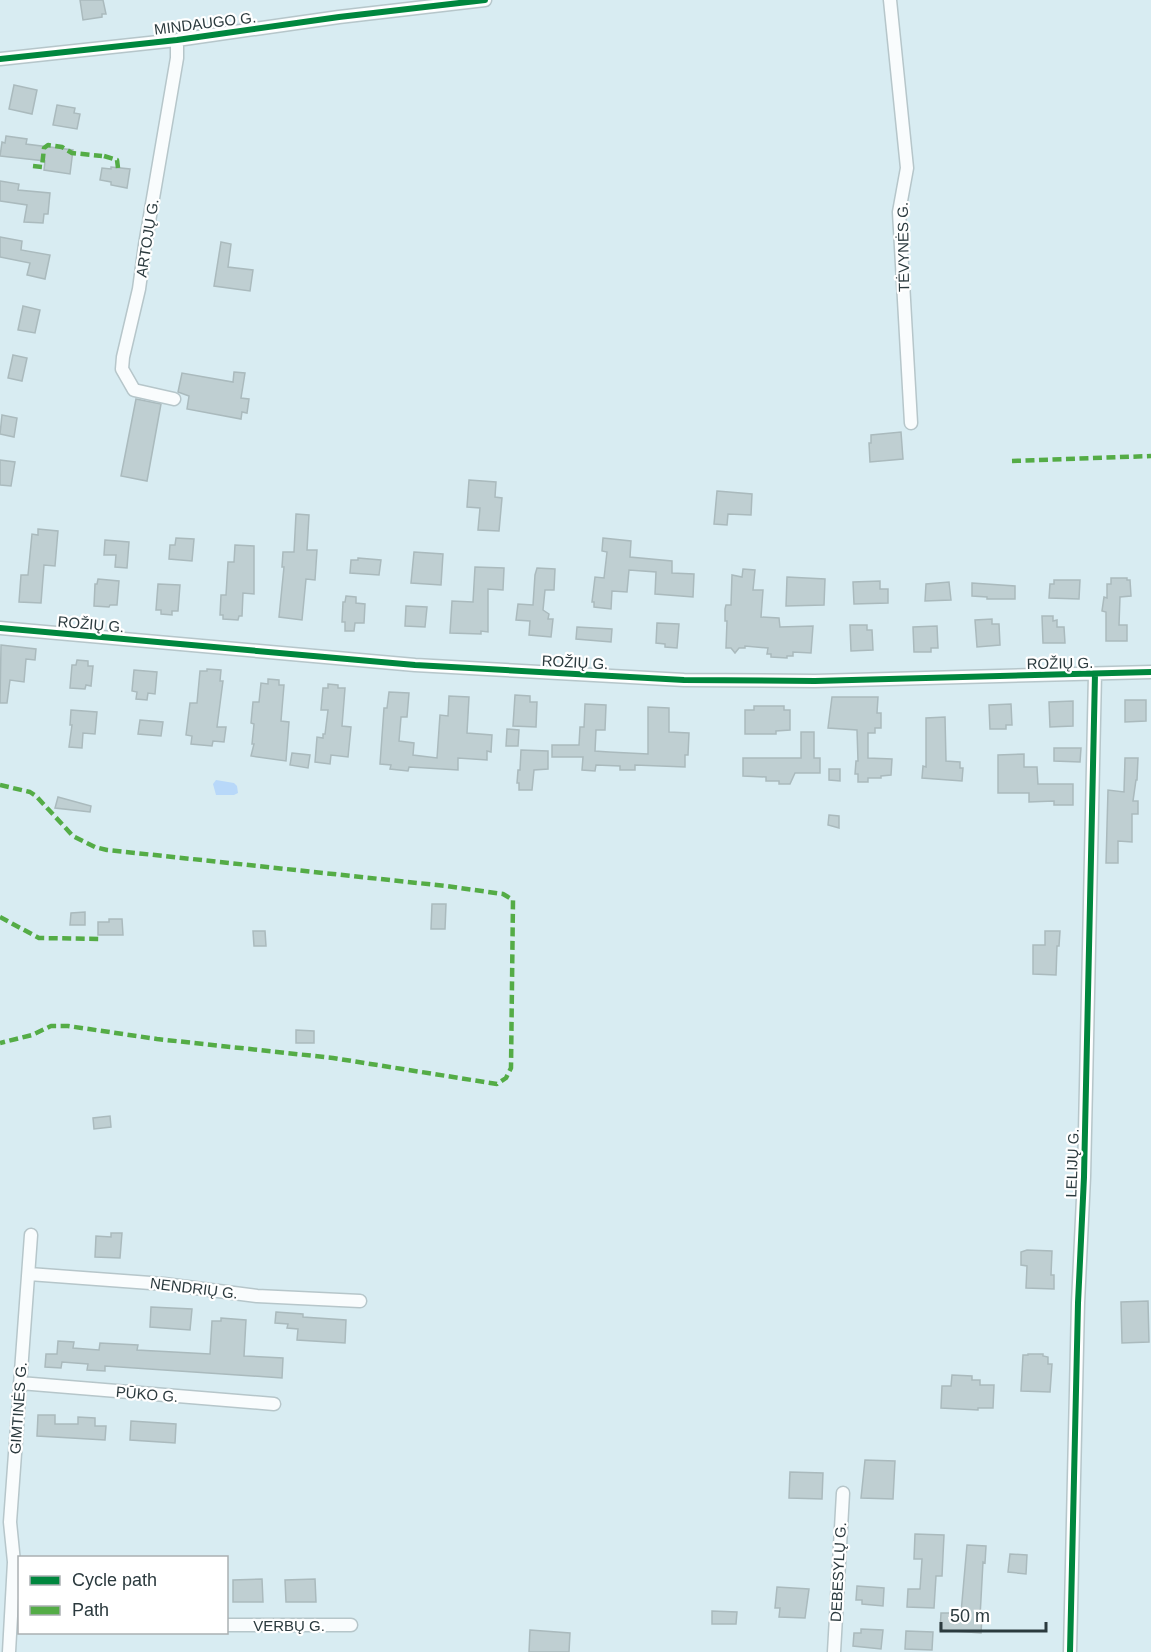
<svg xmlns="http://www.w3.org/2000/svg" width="1151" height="1652" font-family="Arial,sans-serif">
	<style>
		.water { fill: #b8d8f9 }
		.building { fill: #bfcfd2; stroke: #aababd; stroke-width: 1.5 }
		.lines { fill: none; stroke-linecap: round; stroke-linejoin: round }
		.street-casing { stroke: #b6c6ca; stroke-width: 15 }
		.street { stroke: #f9fcfd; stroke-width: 12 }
		.quiet { stroke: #54ac46; stroke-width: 4.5; stroke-dasharray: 9 4.5; stroke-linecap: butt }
		.cycleway-casing { stroke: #fff; stroke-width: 10 }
		.cycleway { stroke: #00873e; stroke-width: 6 }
		.labels { text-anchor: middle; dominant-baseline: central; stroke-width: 4.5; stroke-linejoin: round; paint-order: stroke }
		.street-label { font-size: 15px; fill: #2b3a3e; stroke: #fff }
	</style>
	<rect width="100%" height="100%" fill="#d8ecf2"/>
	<path class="water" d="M216 780 234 783 237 786 238 793 234 795H216L213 784Z"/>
	<path class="building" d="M80 0H103L106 14H102V17L83 20Z
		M14 85 37 90 32 114 9 109Z
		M57 105 75 108 74 113 80 114 77 129 53 125Z
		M6 136 27 139 26 144 73 150 70 174 44 170 45 161 0 156 2 142 5 143Z
		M111 167 130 169 127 188 111 185V182L100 180 102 168 111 169Z
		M0 181 19 184 18 190 50 193 48 214H44L43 223 24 222 27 205 0 201Z
		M0 237 22 241 21 250 50 255 45 279 27 275 30 263 0 257Z
		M221 242 231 244 228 267 253 270 250 291 214 286Z
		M23 306 40 310 35 333 18 330Z
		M13 355 27 358 22 381 8 378Z
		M234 372 245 373 241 398 249 399 247 413 242 412 241 419 187 409 189 396 178 392 182 373 233 382Z
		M136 399 161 404 147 481 121 476Z
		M2 415 17 418 14 437 0 434Z
		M901 432 903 459 870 462 869 443H871V435Z
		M0 460 15 462 11 486 0 485Z
		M469 480 496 482 495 497 502 498 499 531 478 530 480 508 467 507Z
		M717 491 752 494 751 515 728 514 727 525 714 524Z
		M296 514 309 515 307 550H317L315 580 306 579 302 620 279 617 284 567H282L283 552H294Z
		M38 529 58 531 55 566 44 565 41 603 19 602 21 575H28L32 534 38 535Z
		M176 538 194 539 192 561 169 559 170 545H175Z
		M603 538 631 541 630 557 672 561V573L694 574 693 597 655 594 656 572 629 570 627 592 612 591 611 609 594 607V602H592L595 577 604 578 607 552 602 551Z
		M105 540 129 542 127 568 115 567 116 555H104Z
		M235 545 254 546V594L243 593 242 616H239L238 620 223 619V615H220L221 595H226L228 562H234Z
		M414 552 443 554 441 585 411 583Z
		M358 558 381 560 379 575 350 573 351 560H358Z
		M475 567 504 568 503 590 488 589V632L481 631V634L450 633 452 601 473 602Z
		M537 568 555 569 554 590H545L543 610 549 614 548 619H553L551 637 529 635 530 621 516 620 518 604 533 605 535 575Z
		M743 569 755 570 753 590H763L761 617 779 618 780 627 813 626 811 653 793 652V656H787V658L771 657V654H767L768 648 745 646V648H739L735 653 731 648H726L727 621H725V609L726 605H731L732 575 742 577Z
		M787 577 825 579 824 605 786 606Z
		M1111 578H1127V580H1130L1131 596 1120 597 1119 625H1127V641H1106V612L1102 611 1104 597 1107 598V584H1111Z
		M98 579 119 581 117 605H110L109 607 94 606 95 584H97Z
		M1054 580H1080L1079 599 1049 598 1050 584H1054Z
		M880 581V589H888V603L854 604 853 582Z
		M949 582 951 600 925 601 926 584Z
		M972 583 1015 586V599H987V597L972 596Z
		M158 584 180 585 178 611H172V615L161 614V610H156Z
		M346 596 356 597V603L365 604 364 623H355L354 631H345V622H342L343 602H345Z
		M406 606 427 607 425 627 405 626Z
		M1042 616H1053V621L1057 620V627H1064L1065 643H1043Z
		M992 619V624H999L1000 645 977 647 975 620Z
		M657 623 679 624 677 648 665 647V644L656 643Z
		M850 625H867V630H872L873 650 851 651Z
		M937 626 938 648H931V652H914L913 627Z
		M577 627 612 629 611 642 576 639Z
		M1 645 36 649 35 660 26 659 24 682 10 680 7 703H0Z
		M77 660 88 661V666H93L91 686 86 685 85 689 70 688 72 665H76Z
		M207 669 221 670 220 681H223L217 727H226L224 742 213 741 212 746 191 744 192 736 186 735 190 703H197L200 671H207Z
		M134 670 157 672 155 694 148 693 147 700 136 699 137 692 132 691Z
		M268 679 279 680V685H284L281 721 289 722 286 761 251 756 254 744H252L254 724 251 723 253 702H259L261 683 268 684Z
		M328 684 338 685V688H345L342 726 351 727 348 757 331 755 330 764 315 762 317 737 323 738V734H325L328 710H321L323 688H328Z
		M389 692 409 693 407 717H401L399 741 414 743 413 755 437 758 440 715 448 716 449 696 469 697 467 733 492 735 491 752 487 751V760L458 758V770L409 767 408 771 390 769 391 765 380 764 384 708H387Z
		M515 695 530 696V702H537L536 727 513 726Z
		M832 697H878L877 713H881V728H875V733H868V758L892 759 891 775 881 776V778H868V782H858V774H855L856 761H858L857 730 828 728Z
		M1125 700H1146V721L1125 722Z
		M1073 701V726L1050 727 1049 702Z
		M585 704 606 705 605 730H596L595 751 609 752 648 754V707L669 708V732L689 733 688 755H685V767L635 765V770H620V766L596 765 595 771 582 770 583 757H552V745H579L580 727H584Z
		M1011 704 1012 725H1006V729H990L989 705Z
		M754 706H784V710H790V730L776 731V734H745V710H754Z
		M71 710 97 712 95 734 83 733 82 748 69 747 72 725H70Z
		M945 717 946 761 960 762V768H963L962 781 922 778 923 766 926 767V718Z
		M140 720 163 722 161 736 138 734Z
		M507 729 519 730 518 746H506Z
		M801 732H814V758H820V773H795L790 784H779V781H766V777L743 776V758H801Z
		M1054 748H1081L1080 762 1054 761Z
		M521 750 548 751V769L534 770 532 790H519V783H517L518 770H520Z
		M292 753 310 755 308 768 290 765Z
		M1024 754V767H1037L1038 784H1073V805H1054V801L1029 802V793H998V755Z
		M1125 758H1138L1137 780H1136L1133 801H1138V814H1132V842L1118 841V863H1106L1108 790 1124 792Z
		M829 769H840V781L829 780Z
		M58 797 91 806 90 812 55 808Z
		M829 815 839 816V828L828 825Z
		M432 904H446L445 929H431Z
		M85 912V925H70L71 913Z
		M109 919H122L123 935H98V922H109Z
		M253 931H265L266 946H254Z
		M1045 931H1060L1059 946H1057L1056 975 1033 974V945H1045Z
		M296 1030 314 1031V1043H296Z
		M110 1116 111 1127 94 1129 93 1118Z
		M111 1233H122L120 1258 95 1257 96 1236 111 1237Z
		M1027 1250 1052 1251 1051 1275H1054V1289L1026 1288 1027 1266 1021 1265V1252Z
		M1148 1301 1149 1342 1122 1343 1121 1302Z
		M151 1307 192 1309 190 1330 150 1327Z
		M276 1312 303 1314V1317L346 1320 345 1343 297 1340 298 1329 287 1328 288 1324 275 1323Z
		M221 1318 246 1320 244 1356 283 1358 282 1378 105 1366V1371L87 1370 88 1364 62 1362 61 1368 45 1367 46 1354H57L58 1341 74 1342 73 1348 99 1350 100 1343 138 1345 137 1350 210 1354 212 1321H221Z
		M1028 1354H1043V1356L1048 1357V1364H1052L1050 1392 1021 1391 1023 1355H1028Z
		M952 1375 972 1376V1380H980V1385H994L993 1408H978V1410L941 1408 942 1386H951Z
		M38 1415H55V1424H78V1417L95 1418V1426H106L105 1440 37 1436Z
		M131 1421 176 1424 175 1443 130 1440Z
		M865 1460 895 1461 893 1499 861 1498Z
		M790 1472 823 1473 822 1499 789 1498Z
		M915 1534 944 1535 942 1576H936L934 1608 907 1607 908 1589H920L922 1559H914Z
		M967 1545 986 1546 985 1563 983 1562 980 1617H982L981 1633 940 1630 941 1613H961Z
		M1010 1554 1027 1555 1026 1574 1008 1572Z
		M262 1579 263 1602H233V1580Z
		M315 1579 316 1602H286L285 1580Z
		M857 1586 884 1588 883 1606 862 1604V1600H856Z
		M777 1587 809 1589 805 1618 779 1617 780 1608H775Z
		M712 1611 737 1612 736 1624H712Z
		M861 1629 883 1630 881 1649 853 1646 854 1633H861Z
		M530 1630 570 1633 569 1652H529Z
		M906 1631 933 1632 932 1650 905 1649Z"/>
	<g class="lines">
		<defs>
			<path id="street" d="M890 0 907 168 899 212 911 423
				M0 59 177 40 339 17 485 0
				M174 399 134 390 122 369 123 357 139 289 145 245 177 58V40
				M0 628 415 665 684 680 815 681 1151 672
				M29 1274 164 1284 257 1296 360 1301
				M20 1383 274 1404
				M226 1625H351
				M9 1652 14 1562 10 1522 31 1235
				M834 1652 843 1493
				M1070 1652 1078 1303 1084 1177 1095 674"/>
		</defs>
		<use href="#street" class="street-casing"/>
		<use href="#street" class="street"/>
		<path class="quiet" d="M104 156 117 160 118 168
			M33 166 42 167 44 148 48 145 62 147 72 153 102 156
			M1012 461 1151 456
			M0 785 30 792 36 796 73 836 95 847 107 850 446 886 503 894 513 900 511 1068 506 1078 497 1084 333 1058 157 1039 68 1026H51L32 1035 0 1043
			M0 917 39 938 101 939"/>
		<defs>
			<path id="cycleway" d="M0 59 177 40 339 17 485 0
				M0 628 415 665 684 680 815 681 1151 672
				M1070 1652 1078 1303 1084 1177 1095 674"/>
		</defs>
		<use href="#cycleway" class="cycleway-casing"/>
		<use href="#cycleway" class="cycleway"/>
	</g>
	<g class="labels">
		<g class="street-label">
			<text transform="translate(205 23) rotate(-7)">MINDAUGO G.</text>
			<text transform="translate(147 238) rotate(-81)">ARTOJŲ G.</text>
			<text transform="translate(903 247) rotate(-91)">TĖVYNĖS G.</text>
			<text transform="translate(91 624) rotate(5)">ROŽIŲ G.</text>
			<text transform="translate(575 662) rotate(3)">ROŽIŲ G.</text>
			<text transform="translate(1060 663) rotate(-1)">ROŽIŲ G.</text>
			<text transform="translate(1072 1163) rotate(-88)">LELIJŲ G.</text>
			<text transform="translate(194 1288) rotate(7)">NENDRIŲ G.</text>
			<text transform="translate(147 1394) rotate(5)">PŪKO G.</text>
			<text transform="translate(18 1408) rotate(-86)">GIMTINĖS G.</text>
			<text transform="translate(838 1572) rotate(-87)">DEBESYLŲ G.</text>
			<text x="289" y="1625">VERBŲ G.</text>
		</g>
	</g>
	<rect x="18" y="1556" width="210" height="78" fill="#ffffff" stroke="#aab0b2" stroke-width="1.5"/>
	<rect x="30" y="1576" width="30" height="9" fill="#00873e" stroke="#aab0b2" stroke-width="1.5"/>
	<text x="72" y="1586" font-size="18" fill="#2b3a3e">Cycle path</text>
	<rect x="30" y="1606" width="30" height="9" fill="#54ac46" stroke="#aab0b2" stroke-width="1.5"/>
	<text x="72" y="1616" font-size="18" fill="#2b3a3e">Path</text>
	<path d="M941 1622v9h105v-9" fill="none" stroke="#2b3a3e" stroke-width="3"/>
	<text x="950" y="1622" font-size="18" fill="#2b3a3e" stroke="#ffffff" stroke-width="4.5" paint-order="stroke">50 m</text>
</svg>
